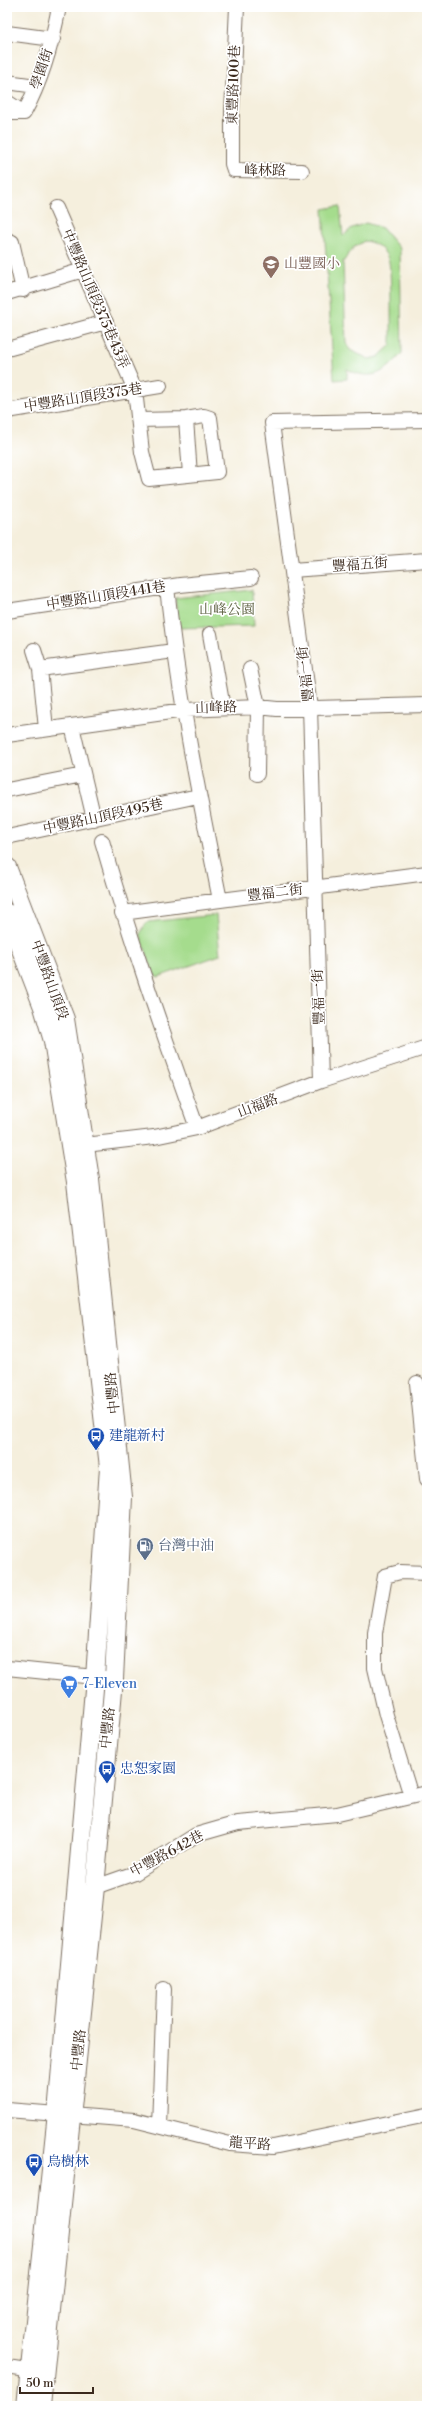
<svg xmlns="http://www.w3.org/2000/svg" width="434" height="2413" font-family="'Libre Bodoni','Noto Serif TC',serif">
	<style>
		.green { fill: #a5dc8d; stroke: #708356; fill-rule: evenodd }
		.lines { fill: none; stroke-linecap: round; stroke-linejoin: round }
		.minor-casing { stroke: #7c6f61; stroke-width: 16 }
		.major-casing { stroke: #7c6f61; stroke-width: 20 }
		.minor { stroke: #fff; stroke-width: 14 }
		.major { stroke: #fff; stroke-width: 18 }
		.labels { text-anchor: middle; dominant-baseline: central; stroke-width: 3.5; stroke-linejoin: round; paint-order: stroke }
		.street-label { font-size: 14px; fill: #3b2a1e; stroke: #fff }
		.education-label { font-size: 14px; fill: #785e54; stroke: #fff; text-anchor: start }
		.park-label { font-size: 14px; fill: #5b5f3f; stroke: #fff }
		.transit-label { font-size: 14px; fill: #164399; stroke: #fff; text-anchor: start }
		.service-label { font-size: 14px; fill: #4e5e75; stroke: #fff; text-anchor: start }
		.shop-label { font-size: 14px; fill: #366cbe; stroke: #fff; text-anchor: start }
	</style>
	<rect width="100%" height="100%" fill="#fff"/>
	<filter id="ink" filterUnits="userSpaceOnUse"><feTurbulence type="fractalNoise" baseFrequency=".025" numOctaves="2"/><feDisplacementMap in="SourceGraphic" scale="8" xChannelSelector="R" yChannelSelector="G"/><feConvolveMatrix kernelMatrix="1 2 1 2 8 2 1 2 1" color-interpolation-filters="sRGB"/></filter>
	<filter id="wash" filterUnits="userSpaceOnUse"><feTurbulence type="fractalNoise" baseFrequency=".012" numOctaves="4" result="noise"/><feDisplacementMap in="SourceGraphic" scale="16" xChannelSelector="R" yChannelSelector="G"/><feGaussianBlur stdDeviation="0.9" result="paint"/><feColorMatrix in="noise" values="0 0 0 0 0 0 0 0 0 0 0 0 0 0 0 0 0 1.4 0 .05"/><feComposite in="paint" operator="in"/></filter>
	<g filter="url(#wash)">
		<rect width="100%" height="100%" fill="#f5efdd"/>
		<path class="green" d="M340 206 343 236 352 228 366 223 382 228 400 249 402 353C386 373 371 382 347 369V379L334 380 323 209ZM364 241C375 242 383 248 388 258 392 267 391 330 391 345L378 357 369 359 350 350 346 343 343 262 353 248Z
			M252 590 254 626 179 628 175 598Z
			M216 915 220 955 158 977 154 974 140 934 147 922Z"/>
	</g>
	<g filter="url(#ink)">
		<g class="lines">
			<defs>
				<path id="minor" d="M237 7 232 112V164L234 170 302 171
					M7 33 53 39
					M7 82 36 86
					M7 102 24 113
					M7 113H24C42 80 52 44 59 7
					M56 208 135 390 142 452 149 479 217 472 210 418 204 416 186 419 139 420
					M7 240 12 242 23 290
					M7 293 83 270
					M7 349 106 322
					M7 411 160 386
					M186 419 190 475
					M292 570 427 560
					M167 587C178 692 199 796 220 900
					M7 611 180 585 251 578
					M210 634 223 708
					M34 650 40 669 46 729
					M40 669 174 651
					M250 669 258 707 257 774
					M72 726 94 819
					M7 735 185 710 258 707 277 709 427 705
					M7 790 83 775
					M7 837 198 796
					M102 841C130 939 163 1033 197 1128
					M122 913 427 873
					M321 1081 310 707 272 423 427 420
					M85 1145 154 1137 197 1128 321 1081 427 1047
					M417 1383 427 1479
					M7 1668 114 1679
					M411 1796 386 1715 375 1668V1633L385 1576 400 1572 427 1573
					M88 1892 95 1887 135 1873 196 1835 238 1823 337 1814 427 1793
					M7 2110 134 2120 230 2144 273 2147 427 2115
					M159 2126 164 1989
					M7 2367 40 2372"/>
				<path id="major" d="M7 867 65 1019 90 1179 123 1497 114 1679 95 1887 41 2406
					M7 913 43 1007 53 1041 76 1182 109 1467 95 1678 57 2113 26 2406"/>
			</defs>
			<use href="#minor" class="minor-casing"/>
			<use href="#major" class="major-casing"/>
			<use href="#minor" class="minor"/>
			<use href="#major" class="major"/>
		</g>
	</g>
	<defs>
		<symbol id="school-pin" viewBox="-11 -11 22 30"><path d="M0 17L-7.5 6A9.5 9.5 0 1 1 7.5 6Z" fill="#8d6e63" stroke="#fff"/><path d="M0-5L7-2L0 1L-7-2ZM-4 1L0 2.5L4 1V4Q0 6-4 4Z" fill="#fff"/></symbol>
		<symbol id="bus-pin" viewBox="-11 -11 22 30"><path d="M0 17L-7.5 6A9.5 9.5 0 1 1 7.5 6Z" fill="#1a4fb4" stroke="#fff"/><path d="M-5-6H5V4H4V6H2V4H-2V6H-4V4H-5ZM-3.5-4V0h7V-4ZM-3.5 1.2v1.5H-2V1.2ZM2 1.2v1.5H3.5V1.2Z" fill="#fff"/></symbol>
		<symbol id="fuel-pin" viewBox="-11 -11 22 30"><path d="M0 17L-7.5 6A9.5 9.5 0 1 1 7.5 6Z" fill="#5c6f8a" stroke="#fff"/><path d="M-5.5-6h7V0h2V4h1.3V-2.5L3-4.5l.8-.8L6-3V5H2.5V1h-1V6h-7ZM-4.2-4.7v3.2H.2V-4.7Z" fill="#fff"/></symbol>
		<symbol id="supermarket-pin" viewBox="-11 -11 22 30"><path d="M0 17L-7.5 6A9.5 9.5 0 1 1 7.5 6Z" fill="#3f7fe0" stroke="#fff"/><path d="M-6-5.5h2.5l.6 2H6L4.5 2H-2.5L-4.4-4H-6ZM-1.5 3.2a1.3 1.3 0 1 0 .1 0ZM3 3.2a1.3 1.3 0 1 0 .1 0Z" fill="#fff"/></symbol>
	</defs>
	<g fill-rule="evenodd">
		<use href="#school-pin" x="261" y="254" width="20" height="27"/>
		<use href="#bus-pin" x="86" y="1426" width="20" height="27"/>
		<use href="#fuel-pin" x="135" y="1536" width="20" height="27"/>
		<use href="#supermarket-pin" x="59" y="1674" width="20" height="27"/>
		<use href="#bus-pin" x="97" y="1759" width="20" height="27"/>
		<use href="#bus-pin" x="24" y="2152" width="20" height="27"/>
	</g>
	<g class="labels">
		<g class="street-label">
			<text transform="translate(42 69) rotate(-71)">學園街</text>
			<text transform="translate(234 85) rotate(-88)">東豐路100巷</text>
			<text x="265" y="171">峰林路</text>
			<text transform="translate(95 299) rotate(67)">中豐路山頂段375巷43弄</text>
			<text transform="translate(83 398) rotate(-9)">中豐路山頂段375巷</text>
			<text transform="translate(360 565) rotate(-4)">豐福五街</text>
			<text transform="translate(106 596) rotate(-9)">中豐路山頂段441巷</text>
			<text transform="translate(306 674) rotate(-97)">豐福一街</text>
			<text transform="translate(216 708) rotate(-2)">山峰路</text>
			<text transform="translate(103 817) rotate(-12)">中豐路山頂段495巷</text>
			<text transform="translate(275 893) rotate(-7)">豐福二街</text>
			<text transform="translate(49 980) rotate(70)">中豐路山頂段</text>
			<text transform="translate(319 997) rotate(-92)">豐福一街</text>
			<text transform="translate(258 1106) rotate(-21)">山福路</text>
			<text transform="translate(113 1393) rotate(-96)">中豐路</text>
			<text transform="translate(108 1728) rotate(-84)">中豐路</text>
			<text transform="translate(167 1854) rotate(-28)">中豐路642巷</text>
			<text transform="translate(79 2050) rotate(-84)">中豐路</text>
			<text transform="translate(250 2144) rotate(4)">龍平路</text>
		</g>
		<g class="education-label">
			<text x="284" y="264">山豐國小</text>
		</g>
		<g class="park-label">
			<text x="227" y="610">山峰公園</text>
		</g>
		<g class="transit-label">
			<text x="109" y="1436">建龍新村</text>
			<text x="120" y="1769">忠恕家園</text>
			<text x="47" y="2162">烏樹林</text>
		</g>
		<g class="service-label">
			<text x="158" y="1546">台灣中油</text>
		</g>
		<g class="shop-label">
			<text x="82" y="1684">7-Eleven</text>
		</g>
	</g>
	<rect width="434" height="2413" fill="none" stroke="#fff" stroke-width="24"/>
	<path d="M20 2387v6h73v-6" fill="none" stroke="#3b2a1e" stroke-width="2"/>
	<text x="26" y="2387" font-size="12" fill="#3b2a1e" stroke="#ffffff" stroke-width="3" paint-order="stroke">50 m</text>
</svg>
